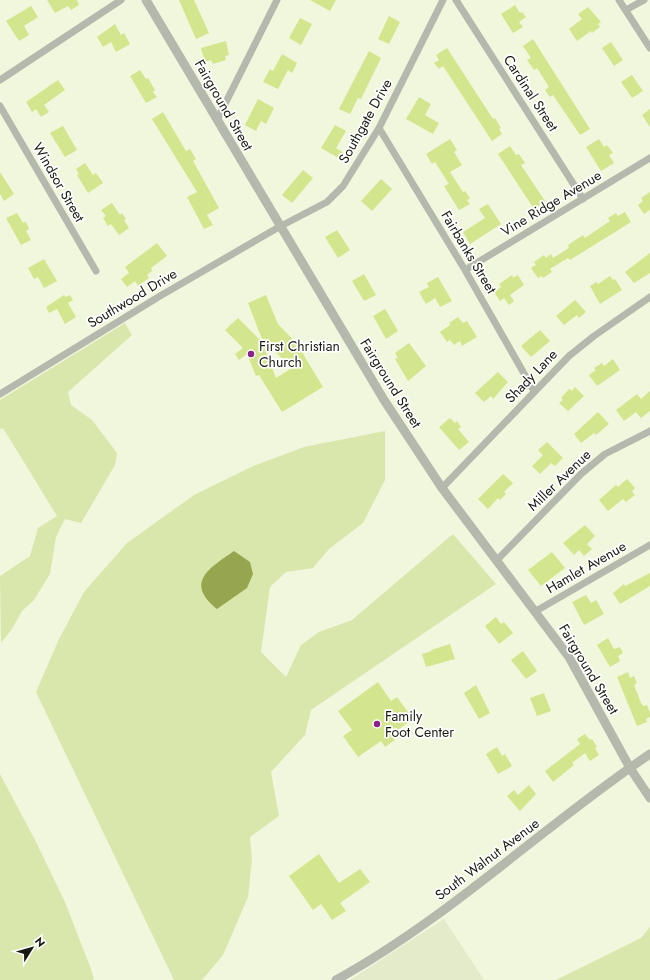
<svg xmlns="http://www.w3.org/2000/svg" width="650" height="980" font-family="Jost,sans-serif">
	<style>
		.built { fill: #e3ebca }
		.green { fill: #d9e7ad }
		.water { fill: #95a64f }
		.building { fill: #d3e68d }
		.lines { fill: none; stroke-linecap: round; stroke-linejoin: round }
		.minor { stroke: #b5b8ad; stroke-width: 7 }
		.tertiary { stroke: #b5b8ad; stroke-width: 9 }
		.poi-dot { fill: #8a2288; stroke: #fff; stroke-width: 1.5 }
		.labels { text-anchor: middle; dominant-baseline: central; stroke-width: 3.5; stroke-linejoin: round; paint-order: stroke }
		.street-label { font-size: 14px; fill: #191b12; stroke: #fff }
		.poi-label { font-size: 14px; fill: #191b12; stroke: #fff; text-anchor: start }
	</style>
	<rect width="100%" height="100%" fill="#f0f7dd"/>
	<path class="built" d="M444 919 484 980H350Z"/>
	<path class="green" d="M125 323 132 335 68 392 71 405 92 420 117 453 115 465 81 523 65 519 56 537 50 574 34 600 22 611 12 629 1 643 0 576 30 556 38 528 57 516 3 428 0 429V400Z
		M385 431V480L363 523 329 549 313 568 286 572 270 587 261 652 286 677 301 645 319 632 352 620 453 534 496 584 311 710 305 735 271 772 279 816 250 837 252 859 248 897 223 955 202 980H174L36 692 59 639 84 592 127 543 194 495 251 467 304 447Z
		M0 774 35 840 65 902 91 969 94 980H0Z
		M650 927V980H556L641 938Z"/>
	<path class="water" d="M234 551 250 562 253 574 247 588 217 609C184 582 210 568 234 551Z"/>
	<path class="building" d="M47 0H77L79 5 71 10 68 6 55 13Z
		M179 0H194L209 33 196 39Z
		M310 0H336L330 11Z
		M515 5 520 13 522 12 526 17 519 22 523 27 513 33 501 14Z
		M31 6 38 17 24 26 29 35 19 41 6 21Z
		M588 7 601 22 598 24 600 27 592 33 591 31 577 41 569 29 582 19 578 14Z
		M389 16 400 22 389 44 378 39Z
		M300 18 312 24 301 45 289 38Z
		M115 24 121 35 124 33 130 44 116 52 111 42 103 47 97 37Z
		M533 39 590 129 580 135 553 95 550 97 545 90 549 87 537 68 534 70 527 60 531 58 523 46Z
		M226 41 229 55 225 56 226 60 213 64 211 60 205 62 201 48Z
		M611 42 623 60 614 66 602 48Z
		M447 48 493 119 495 118 501 128 499 129 502 134 492 141 443 66 439 69 434 63 439 60 436 55Z
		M369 51 381 58 361 99 358 98 350 114 339 109Z
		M282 54 297 63 292 73 288 70 278 89 263 82 270 69 273 71Z
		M140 70 146 79 148 78 155 90 153 92 157 97 146 103 130 76Z
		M632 75 643 91 632 98 621 82Z
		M58 80 65 90 44 105 49 112 41 117 36 109 32 112 26 102Z
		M419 97 431 104 425 115 439 123 433 134 406 119Z
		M258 99 274 108 266 124 261 121 256 131 245 125Z
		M650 109V127L642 115Z
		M163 112 186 151 190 149 196 159 193 161 219 208 207 215 213 225 204 229 187 197 197 192 152 119Z
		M335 125 346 131 336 148 344 153 340 159 321 148Z
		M63 126 77 150 65 157 50 133Z
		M450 139 457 150 454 152 462 165 450 172 463 192 465 191 470 198 467 200 470 204 459 210 444 186 449 184 435 162 432 164 426 154Z
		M599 139 604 147 607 145 613 153 609 155 614 163 601 171 586 147Z
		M510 146 516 155 519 154 525 163 521 165 545 201 534 209 498 154Z
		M85 163 93 175 96 173 103 183 88 193 77 175 79 174 76 169Z
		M303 170 313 178 292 203 282 195Z
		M0 172 14 194 4 201 0 194Z
		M381 179 392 189 372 211 361 201Z
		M650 192V210L644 214 638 205 643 201 641 198Z
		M112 203 120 215 122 213 126 219 124 220 129 228 119 235 111 224 108 226 103 218 106 216 101 210Z
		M488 204 501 224 470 244 463 232 485 218 479 209Z
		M625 212 631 222 570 260 568 258 550 269 552 272 543 278 541 276 538 278 531 268 536 265 534 262 544 255 546 258 551 254 553 258 569 248 568 245 583 235 585 238 610 221 608 218 616 213 618 216Z
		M17 213 23 223 26 222 29 229 26 231 31 240 21 245 6 218Z
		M337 230 350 250 338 258 325 237Z
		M157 243 167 256 151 268 152 271 147 275 149 278 138 286 135 281 127 287 121 279 129 273 125 267Z
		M650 253V273L634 283 625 272Z
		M44 259 57 281 44 288 38 277 34 279 28 268Z
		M364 274 376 295 364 301 352 281Z
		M512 275 513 278 518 275 524 285 510 295 514 301 509 305 504 298 500 301 494 292 501 287 499 284Z
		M610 276 613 280 615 279 622 290 600 304 590 286 596 282 598 284Z
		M438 277 452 301 440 307 435 298 426 304 419 292 429 287 427 283Z
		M64 295 65 297 70 295 73 300 68 303 76 317 65 324 57 309 49 313 46 307Z
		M266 295 278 324 305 352 303 354 323 387 282 412 259 375 256 376 247 354 239 360 235 354 243 348 225 330 238 318 262 342 276 378 292 368 262 339 248 303Z
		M575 300 586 312 579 318 577 315 564 325 556 316Z
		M385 309 398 331 386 339 373 316Z
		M458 317 463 323 467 321 477 337 462 346 460 341 454 345 450 340 447 342 440 332 450 325 449 323Z
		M540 330 550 341 531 357 521 346Z
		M409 343 426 366 408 381 395 359 398 358 395 353Z
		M613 359 620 370 597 386 589 375 596 370 594 368 602 363 604 366Z
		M498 372 508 382 493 399 491 396 484 402 475 393Z
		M575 387 584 396 568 411 559 403 563 400 561 398 569 389 572 391Z
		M650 391V411L641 418 636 412 624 421 616 410 637 394 641 399Z
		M598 412 609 424 596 435 594 433 581 443 574 434Z
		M450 418 455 423 457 421 461 427 458 429 469 442 459 450 439 427Z
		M547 442 563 458 555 466 551 463 540 474 532 466 543 455 538 450Z
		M503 474 513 483 504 492 506 494 500 500 498 498 488 509 478 499Z
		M627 479 635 488 632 491 635 495 626 502 623 499 608 511 599 500 616 485 618 487Z
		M585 525 595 536 587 544 592 549 584 556 579 550 574 555 563 543Z
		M552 552 565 568 541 586 528 570Z
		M650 573V586L620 604 613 593 624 584 625 586Z
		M586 595 591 603 596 600 604 614 584 625 572 602Z
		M496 617 501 624 504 622 513 633 499 644 485 626Z
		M608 638 614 649 620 647 623 653 618 656 620 661 610 667 597 645Z
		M450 644 455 659 426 667 422 654 432 651 431 650Z
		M523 651 537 671 526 679 511 660Z
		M628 672 630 678 634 676 637 683 634 685 641 703 643 706 647 705 650 713V717L646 719 647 722 637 726 617 677Z
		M378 682 391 701 397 697 413 719 399 729 388 731 395 740 385 747 381 741 358 757 343 736 352 730 338 711Z
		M476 685 490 713 479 719 464 693Z
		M544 693 551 711 537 716 530 698Z
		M585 734 590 740 592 739 597 747 595 748 599 755 590 761 585 753 572 763 574 765 553 782 545 771 580 744 577 739Z
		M497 747 502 756 505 754 512 766 498 774 486 754Z
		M529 785 536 794 520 811 507 796 514 790 518 795Z
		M319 854 339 883 360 869 370 882 340 903 346 911 332 920 321 904 313 910 289 876Z"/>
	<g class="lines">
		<path class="minor" d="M456 0 583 199
			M619 0 650 48
			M626 10 644 0
			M0 80 121 0
			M0 106 96 271
			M217 120 277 0
			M379 128 465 270 534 391
			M465 270 650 158
			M0 394 160 296 279 227 327 202 343 186 379 128 443 0
			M442 488 569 356 594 336 650 297
			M496 561 581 474 605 454 650 431
			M536 611 650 545"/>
		<path class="tertiary" d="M146 0 384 400 442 488 569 657 630 768 650 798
			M336 980C449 918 543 826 650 754"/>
	</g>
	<g class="poi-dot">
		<circle cx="251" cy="354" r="4"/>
		<circle cx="377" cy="724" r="4"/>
	</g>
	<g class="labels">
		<g class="street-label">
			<text transform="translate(531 93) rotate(57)">Cardinal Street</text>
			<text transform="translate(224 105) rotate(60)">Fairground Street</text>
			<text transform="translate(365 121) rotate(-61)">Southgate Drive</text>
			<text transform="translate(59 182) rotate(60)">Windsor Street</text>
			<text transform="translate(551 203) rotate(-31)">Vine Ridge Avenue</text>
			<text transform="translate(469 252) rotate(59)">Fairbanks Street</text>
			<text transform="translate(132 298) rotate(-31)">Southwood Drive</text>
			<text transform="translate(531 376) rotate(-46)">Shady Lane</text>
			<text transform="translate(391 383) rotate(58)">Fairground Street</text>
			<text transform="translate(559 480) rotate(-44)">Miller Avenue</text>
			<text transform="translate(586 567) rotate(-30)">Hamlet Avenue</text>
			<text transform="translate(589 669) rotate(59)">Fairground Street</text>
			<text transform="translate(487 859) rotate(-37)">South Walnut Avenue</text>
		</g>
		<g class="poi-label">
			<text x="259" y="346">First Christian<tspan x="259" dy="16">Church</tspan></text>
			<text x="385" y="716">Family<tspan x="385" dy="16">Foot Center</tspan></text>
		</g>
	</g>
	<g transform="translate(32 948) rotate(53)" stroke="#ffffff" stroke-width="3" paint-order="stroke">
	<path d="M0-3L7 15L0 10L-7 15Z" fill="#191b12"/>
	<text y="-6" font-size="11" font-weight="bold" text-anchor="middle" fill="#191b12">N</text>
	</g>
</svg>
